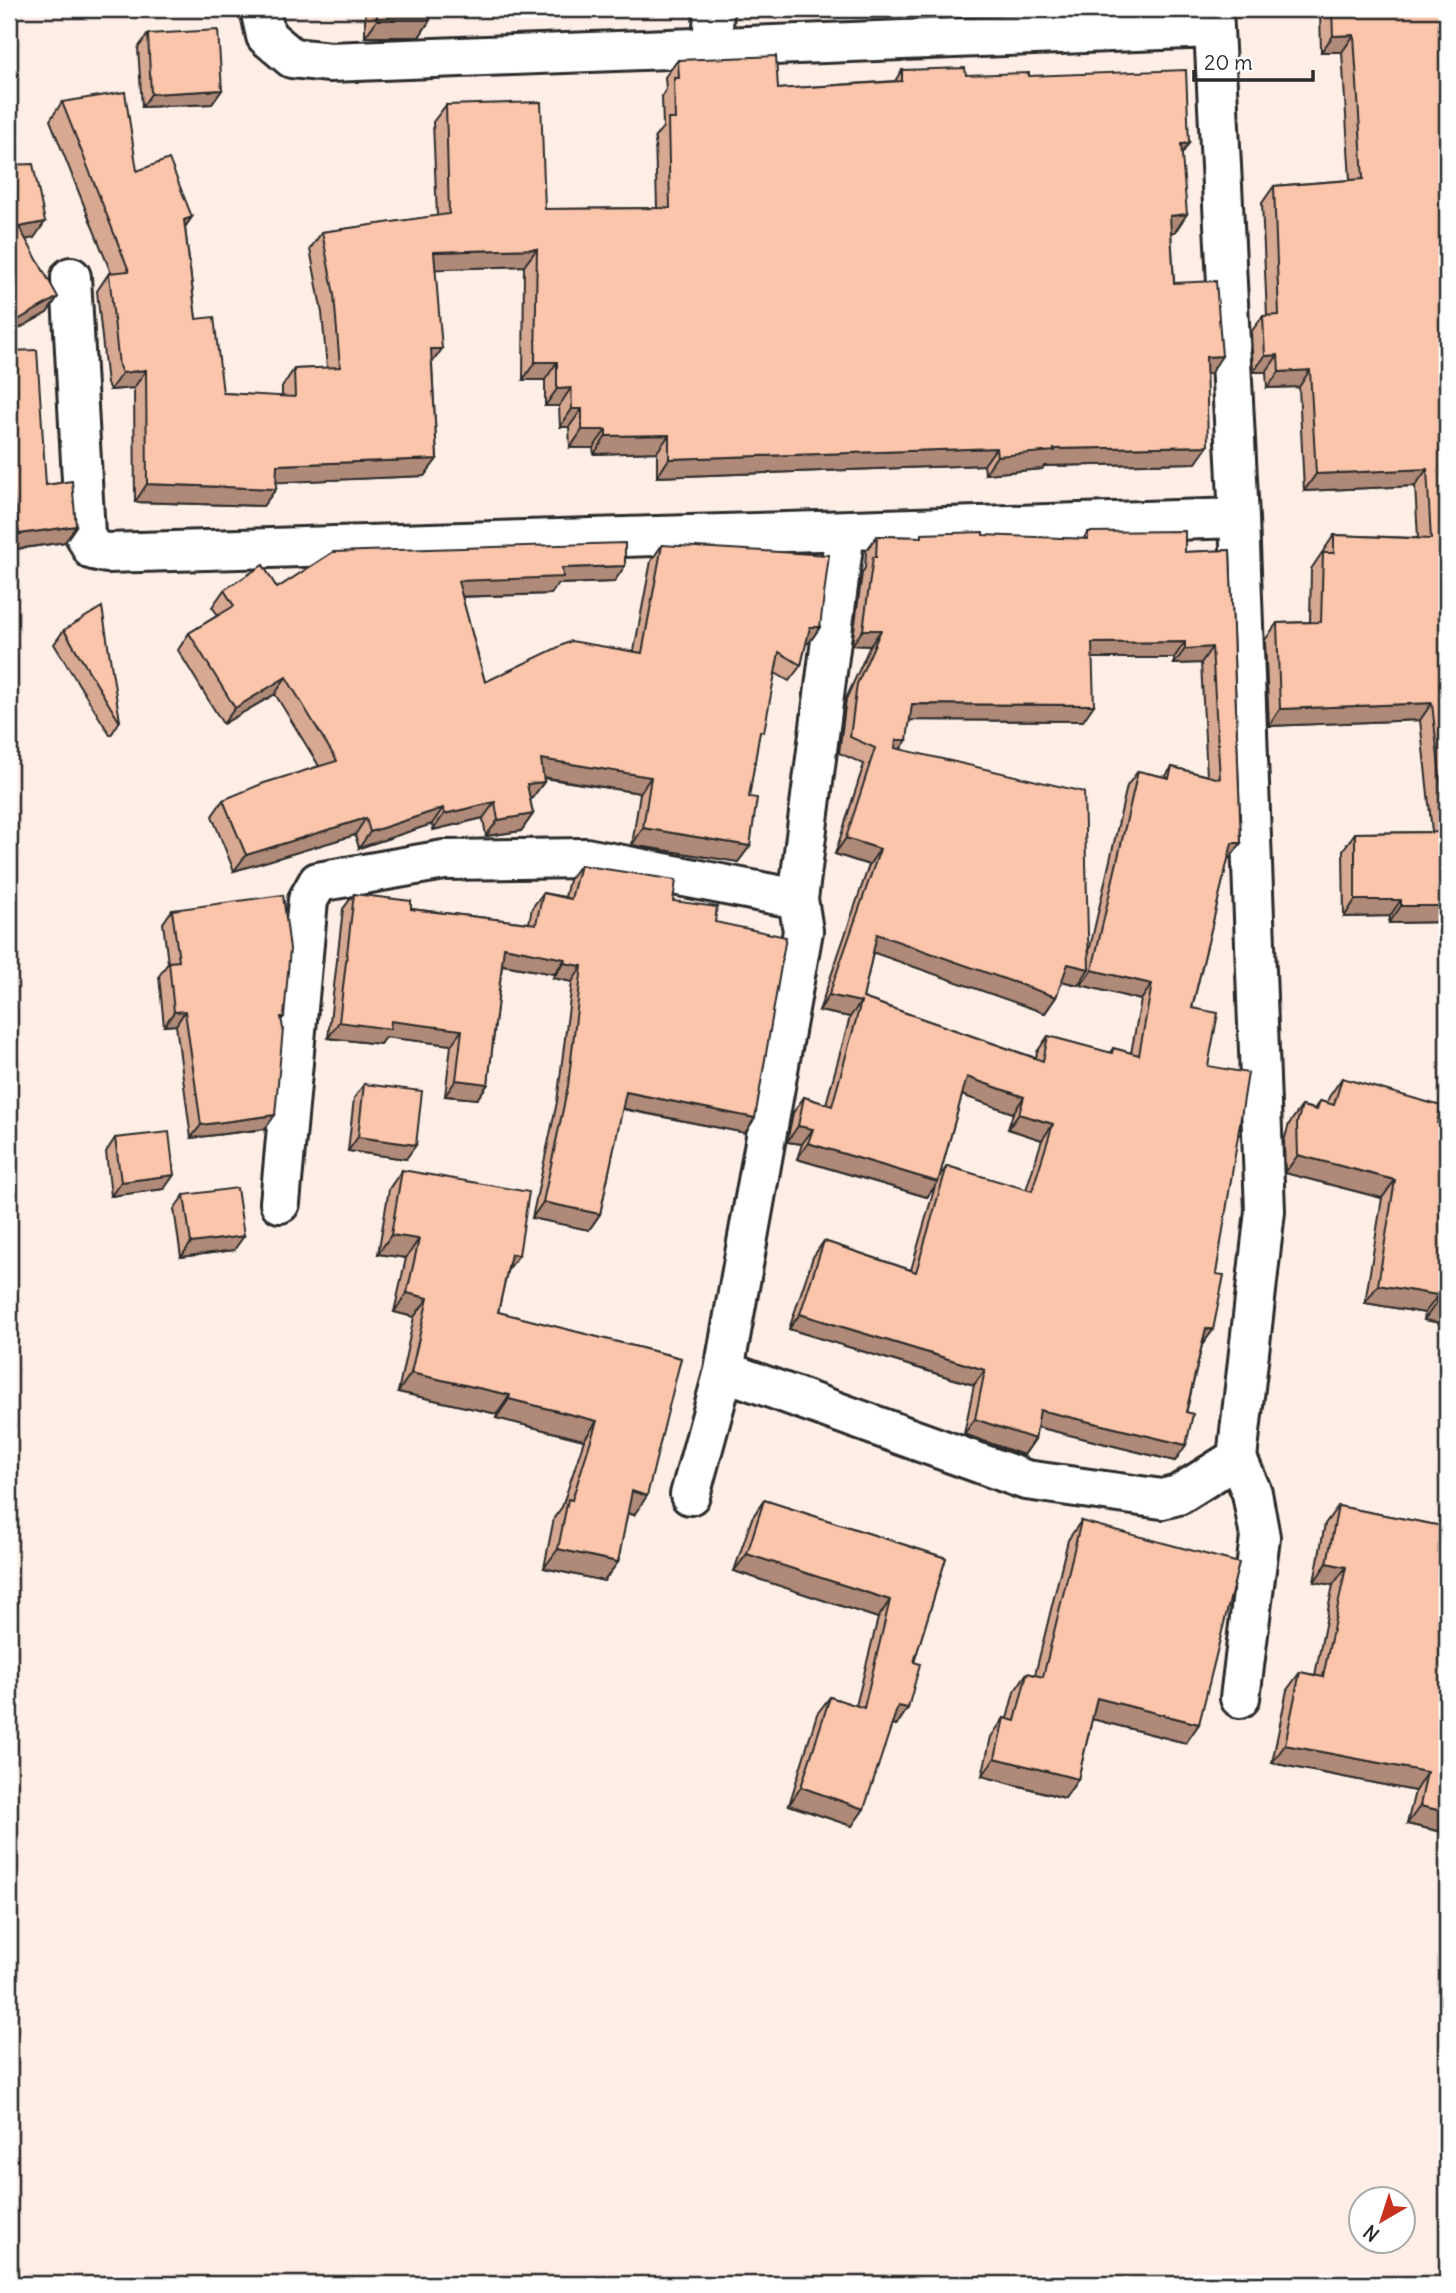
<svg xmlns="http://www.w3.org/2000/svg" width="1456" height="2293" font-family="Delius,sans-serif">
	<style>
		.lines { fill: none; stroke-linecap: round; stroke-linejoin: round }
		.minor-casing { stroke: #2b2b2b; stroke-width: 44 }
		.minor { stroke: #fff; stroke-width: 38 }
		.wall { fill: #d7a993; stroke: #2b2b2b; stroke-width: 2; fill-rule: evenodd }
		.shaded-wall { fill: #af8a78; stroke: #2b2b2b; stroke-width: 2 }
		.building { fill: #fac5ab; stroke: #2b2b2b; stroke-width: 2; fill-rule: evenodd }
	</style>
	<rect width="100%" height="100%" fill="#feeee6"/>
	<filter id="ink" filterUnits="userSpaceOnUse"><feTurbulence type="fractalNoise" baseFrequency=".0143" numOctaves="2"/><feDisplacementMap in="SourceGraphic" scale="14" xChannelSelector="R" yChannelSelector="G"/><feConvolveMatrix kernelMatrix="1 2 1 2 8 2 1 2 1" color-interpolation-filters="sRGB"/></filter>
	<g filter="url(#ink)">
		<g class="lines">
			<defs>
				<path id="minor" d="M260 9 266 36 292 58 330 62 1214 28
					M712 50 714 9
					M71 277 85 535 93 550 107 553 1239 518
					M798 899 845 531
					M280 1203 308 900 318 882 444 860 586 858 798 899 803 931 724 1371 690 1495
					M724 1371 1026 1480 1162 1499 1178 1495 1237 1458 1265 1211 1239 518 1213 9
					M1237 1458 1252 1493 1260 1537 1240 1698"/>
			</defs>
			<use href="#minor" class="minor-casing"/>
			<use href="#minor" class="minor"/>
		</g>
		<path class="wall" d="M365 9H430V20L419 37H365Z
			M1244 9H1447V922L1389 923 1390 916 1344 917 1343 850 1355 833 1432 832 1420 720 1269 726 1265 640 1277 623 1310 622 1311 569 1334 535 1418 538 1415 486 1304 491 1299 387 1267 388 1266 372H1253L1251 332 1263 316H1267L1262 203 1274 186 1350 180 1342 52H1321L1320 11 1244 13Z
			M148 34 222 90 212 104 142 107 138 48Z
			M678 60 778 89 895 81 902 70 966 75 1029 76 1189 143 1182 154 1175 232H1171L1174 283 1210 374H1206L1196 463 1044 466 1042 469 985 474 984 465 657 477V452L594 454 593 448H570L569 427H560L559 406H545V380H523L524 266 435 269 432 364 437 459 424 476 276 482V489L263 506 135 502 134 388 110 390 107 384 97 291 109 273H111L50 120 62 102 137 171 192 217 185 227 196 319 223 393 282 397V387L294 369 327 368 322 313 310 249 322 232 437 216 433 122 446 105 545 209 657 208 655 137 663 127 662 96 666 89 665 77Z
			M9 351 46 485 76 526 65 542 9 550Z
			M1088 532 1185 552 1230 550 1241 843 1230 858H1228L1192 1008 1208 1066 1216 1274 1213 1330 1202 1345 1175 1461 1037 1427 1035 1439 1024 1455 964 1434 974 1385 789 1329 813 1257 824 1241 911 1270 935 1186 927 1197 797 1159 802 1144 787 1142 793 1113 804 1097 826 1104 850 1017 819 1011 869 865 835 854 864 764 839 753 846 699 870 646 852 645 862 573 865 568 866 551 877 536 921 537 922 534 1083 539ZM1092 658H1174V664L1201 663 1207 776 1172 767 1165 777 1138 771 1127 786 1089 952 901 749 910 720 1083 721ZM873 952 1045 1013 1056 997 1062 981 1078 985 1082 979 1081 985 1141 1000 1131 1053 1113 1048 1110 1053 1048 1036 1037 1052 1036 1058 863 998ZM962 1095 1013 1113 1008 1129 1042 1140 1026 1190 947 1166 939 1178Z
			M662 545 820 627 809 643H806L801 665 789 681 775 673 758 740 749 797 750 846 738 862 632 845 640 793 543 778 544 782 532 798 530 799 533 814 521 831 486 836 483 818 433 830 432 824 359 848 355 835 234 871 212 816 223 800 319 766 275 694 223 724 178 650 189 633 218 615 212 607 224 590 277 588 614 582 558 584 551 594 462 597 485 682 634 651 651 561Z
			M64 630 120 721 111 735H110L54 644Z
			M580 865 673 901 715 922 755 1118 745 1133 622 1109 600 1214 589 1230 532 1218 557 1102 572 982 553 978 554 974 502 965 488 1084 477 1099 445 1096 451 1045 385 1037 380 1044 328 1038 343 909 354 894 411 909 529 923 532 908 543 893 565 897 569 880Z
			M172 910 284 1017 281 1020 265 1129 191 1138 176 1025 164 1026 159 976 168 963 163 923Z
			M1342 1078 1437 1123 1447 1324 1424 1320 1425 1313 1365 1303 1382 1198 1285 1173 1284 1141 1289 1124 1302 1106 1314 1109 1320 1101 1327 1103 1329 1097Z
			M364 1084 406 1159 348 1151 354 1098Z
			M115 1138 164 1189 111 1196 106 1152Z
			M402 1170 507 1272 498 1312 681 1358 634 1515 627 1513 618 1562 604 1581 544 1568 554 1518 562 1507 584 1440 496 1418 497 1414 398 1392 414 1317 394 1312 406 1258 378 1254 389 1189Z
			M184 1195 234 1250 181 1257 174 1209Z
			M764 1500 946 1558 914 1662 908 1708 896 1726 891 1725 852 1826 789 1805 817 1714 830 1697 856 1706 878 1618 734 1571 752 1518Z
			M1338 1506 1447 1527V1833L1407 1824 1415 1791 1272 1763 1287 1690 1300 1672 1315 1675 1333 1585 1314 1582 1325 1524Z
			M1081 1521 1186 1743 1092 1719 1078 1779 1065 1798 982 1776 991 1737 1004 1718 1007 1719 1014 1692 1027 1673 1035 1675 1068 1540Z"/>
		<path class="shaded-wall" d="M1247 9H1321L1320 11 1244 13Z
			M377 20H430L419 37H365Z
			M1354 35 1342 52H1321L1333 36Z
			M222 90 212 104 142 107 151 94Z
			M1189 143 1177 161 1181 144Z
			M1187 214 1175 232 1158 233 1170 216Z
			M192 217 180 234 184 220Z
			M45 222 34 238 9 243 19 227Z
			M537 249 524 266 422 270 434 252Z
			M58 297 47 313 9 334V325Z
			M431 349H442L430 366Z
			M1278 355 1266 372H1253L1265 356Z
			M1222 356 1210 374H1194L1206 357Z
			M535 362H557L545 380H523Z
			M146 370 134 388 110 390 122 373Z
			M1310 370 1299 387 1267 388 1279 372Z
			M571 388 559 406H545L557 389Z
			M572 409H582L569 427H560Z
			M582 430H606L593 448H570Z
			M669 435 657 452 594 454 606 436Z
			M1208 446 1196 463 1044 466 1042 469 985 474 997 456 1054 449Z
			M996 448 984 465 657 477 669 459Z
			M437 459 424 476 264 483 277 465Z
			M1427 469 1415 486 1304 491 1316 474Z
			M147 484 276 489 263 506 135 502Z
			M76 526 65 542 9 550 19 534Z
			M625 566 614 582 558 584 551 594 447 597 458 581 562 568Z
			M810 627H820L809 643H799Z
			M863 630H881L870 646 852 645Z
			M1185 642 1174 658H1081L1092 643Z
			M1212 647 1201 663 1174 664 1185 649Z
			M286 677 275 694 223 724 235 708Z
			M1432 703 1420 720 1269 726 1280 709Z
			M912 704 1094 705 1083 721 901 720Z
			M896 740H907L896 755 885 756Z
			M541 759 651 777 640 793 530 775Z
			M544 782 532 798 516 800 527 784Z
			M495 802 483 818 433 830 444 814Z
			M443 808 432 824 359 848 370 832Z
			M533 814 521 831 486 836 498 820Z
			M366 818 355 835 234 871 246 855Z
			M643 828 750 846 738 862 632 845Z
			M846 838 880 849 869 865 835 854Z
			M1232 843H1241L1230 858H1221Z
			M1355 900H1401L1390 916 1344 917Z
			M1401 906H1447V922L1389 923Z
			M877 934 1056 997 1045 1013 866 950Z
			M504 947 565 959 554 974 493 963Z
			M564 963 582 966 572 982 553 978Z
			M1068 964 1089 969 1078 985 1057 980Z
			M1092 970 1152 984 1141 1000 1081 985Z
			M829 995 861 1002 850 1017 819 1011Z
			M185 1011 176 1025 164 1026 174 1012Z
			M391 1021 462 1030 451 1045 385 1037 380 1044 328 1038 339 1022Z
			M967 1077 1024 1097 1013 1113 956 1093Z
			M456 1080 488 1084 477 1099 445 1096Z
			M626 1092 755 1118 745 1133 615 1107Z
			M1019 1114 1053 1124 1042 1140 1008 1129Z
			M275 1115 265 1129 191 1138 201 1125Z
			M798 1126 813 1129 802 1144 787 1142Z
			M358 1137 416 1145 406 1159 348 1151Z
			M808 1143 938 1182 927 1197 797 1159Z
			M1298 1155 1395 1180 1382 1198 1285 1173Z
			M174 1175 164 1189 111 1196 121 1182Z
			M543 1202 600 1214 589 1230 532 1218Z
			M391 1235 419 1239 406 1258 378 1254Z
			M244 1236 234 1250 181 1257 191 1243Z
			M511 1254 519 1255 505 1274Z
			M1378 1285 1438 1295 1425 1313 1365 1303Z
			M407 1293 428 1298 414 1317 394 1312Z
			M1437 1302 1447 1303V1324L1424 1320Z
			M800 1314 985 1370 974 1385 789 1329Z
			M1206 1328 1213 1330 1202 1345Z
			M411 1373 510 1395 497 1414 398 1392Z
			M509 1399 597 1421 584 1440 496 1418Z
			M1040 1410 1186 1445 1175 1461 1029 1425Z
			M975 1419 1035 1439 1024 1455 964 1434Z
			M632 1491 647 1496 634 1515 619 1510Z
			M558 1549 618 1562 604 1581 544 1568Z
			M747 1554 890 1600 878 1618 734 1571Z
			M1327 1563 1346 1567 1333 1585 1314 1582Z
			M1097 1698 1199 1724 1186 1743 1084 1717Z
			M898 1706 908 1708 896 1726 885 1723Z
			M1285 1745 1427 1772 1415 1791 1272 1763Z
			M995 1758 1078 1779 1065 1798 982 1776Z
			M801 1787 864 1809 852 1826 789 1805Z
			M1420 1806 1447 1812V1833L1407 1824Z"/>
		<path class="building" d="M377 9H430V20H377Z
			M1332 9H1447V906H1401V900H1355V833L1446 832 1432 703 1280 709 1277 623 1321 622 1323 553H1334V535L1431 539 1427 469 1316 474 1310 370 1279 372 1278 355 1265 356 1263 316 1279 315 1274 186 1363 179 1354 35 1333 36Z
			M218 30 222 90 151 94 148 34Z
			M776 56 778 89 902 81V70L965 68 966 75 1029 73V76L1186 70 1189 143 1181 144 1187 214 1170 216 1174 283 1216 281 1222 356 1206 357 1208 446 1054 449 1055 451 997 456 996 448 669 459V435L606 436V430H582V409H572L571 388 557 389V362H535L537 249 434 252 442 349H431L437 459 277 465 276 489 147 484 146 370 122 373 119 366 109 273 129 271 62 102 125 92 137 171 169 159 192 217 184 220 196 319 214 317 223 393 295 397 294 369 340 367 334 295 322 232 449 214 446 105 541 102 545 209 670 208 668 119H675L674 78H679L678 60Z
			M33 164 45 222 19 227 58 297 9 325V165Z
			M37 350 46 485 72 481 76 526 19 534 12 482H9V351Z
			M1185 531V552L1230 550 1241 843H1232L1192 1008 1218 1013 1208 1066 1248 1073 1216 1274 1224 1275 1213 1330 1206 1328 1186 1412 1193 1414 1186 1445 1040 1410 1035 1439 975 1419 985 1370 800 1314 824 1241 916 1272 947 1166 1032 1191 1053 1124 1019 1114 1024 1097 967 1077 938 1182 808 1143 813 1129 798 1126 804 1097 832 1106 861 1002 829 995 880 849 846 838 875 748 850 737 857 684 881 630H863L873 557H876L877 536 922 537V534L983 532V535L1088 539V532ZM1185 642V649L1212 647 1220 779 1172 767 1169 778 1138 771 1092 970 1152 984 1139 1055 1113 1048 1112 1053 1048 1036 1043 1061 863 998 877 934 1056 997 1068 964 1089 969 1084 792 895 748 896 740H907L912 704 1094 705 1092 643Z
			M625 543V566L562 568 563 577 458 581 485 682 571 641 642 653 662 545 829 555 820 627H810L801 665 779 652 764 732 760 731 749 797 757 798 750 846 643 828 651 777 541 759 544 782 527 784 533 814 498 820 495 802 444 814 443 808 370 832 366 818 246 855 223 800 264 783 337 761 286 677 235 708 189 633 234 606 224 590 263 565 277 588 333 552Z
			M102 607 120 721H119L64 630Z
			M580 865 676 880 673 901 717 907 715 922 786 937 755 1118 626 1092 600 1214 543 1202 568 1086 582 966 564 963 565 959 504 947 488 1084 456 1080 462 1030 391 1021 390 1029 339 1022 354 894 411 901V909L536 924 543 893 571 899Z
			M283 895 290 949 284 1017H281L283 1029 275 1115 201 1125 185 1011 174 1012 169 962 179 961 172 910Z
			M1342 1078 1441 1106 1437 1123H1447V1303L1437 1302 1438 1295 1378 1285 1395 1180 1298 1155 1297 1123 1302 1106 1317 1110 1320 1101 1334 1105Z
			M364 1084 422 1091 416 1145 358 1137Z
			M169 1132 174 1175 121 1182 115 1138Z
			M402 1170 529 1192 519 1255 511 1254 498 1312 681 1358 647 1496 632 1491 618 1562 558 1549 568 1499 572 1500 597 1421 509 1399 510 1395 411 1373 428 1298 407 1293 419 1239 391 1235Z
			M237 1188 244 1236 191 1243 184 1195Z
			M764 1500 946 1558 914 1662 920 1664 908 1708 898 1706 864 1809 801 1787 830 1697 864 1708 890 1600 747 1554Z
			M1338 1506 1447 1527V1812L1420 1806 1427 1772 1285 1745 1300 1672 1323 1677 1346 1567 1327 1563Z
			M1081 1521 1239 1563 1199 1724 1097 1698 1078 1779 995 1758 1004 1718 1015 1721 1027 1673 1043 1677Z"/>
	</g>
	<rect width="1456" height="2293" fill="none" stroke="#fff" stroke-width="35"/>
	<rect x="18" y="18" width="1421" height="2258" fill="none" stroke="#2b2b2b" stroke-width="2.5" filter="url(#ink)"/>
	<g transform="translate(1382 2220) rotate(219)"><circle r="33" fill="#ffffff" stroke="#aaaaaa" stroke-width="2"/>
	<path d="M0-5L12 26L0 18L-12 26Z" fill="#c8321e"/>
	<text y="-10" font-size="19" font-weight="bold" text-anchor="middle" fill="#2b2b2b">N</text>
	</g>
	<path d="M1194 70v10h119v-10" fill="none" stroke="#2b2b2b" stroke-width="3.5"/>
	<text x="1204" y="70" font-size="21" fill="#2b2b2b" stroke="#ffffff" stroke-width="5" paint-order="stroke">20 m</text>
</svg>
